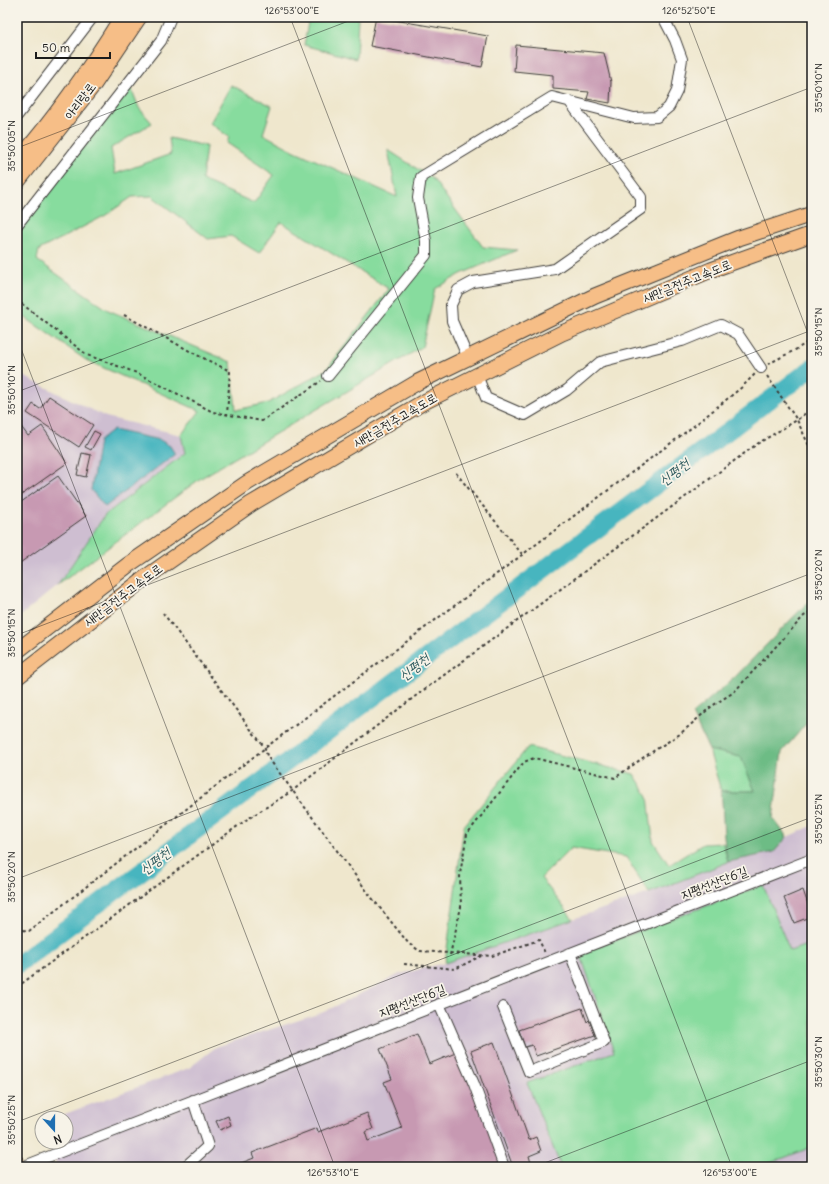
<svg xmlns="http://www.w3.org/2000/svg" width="829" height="1184" font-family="Delius,'Poor Story',sans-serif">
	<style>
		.industrial { fill: #cebed1 }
		.green { fill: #87dc9e; stroke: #527c5d; fill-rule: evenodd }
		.forest { fill: #6dbc85; stroke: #446c50 }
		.water { fill: #46b5bf; stroke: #31686e }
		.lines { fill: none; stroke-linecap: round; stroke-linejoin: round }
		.river { stroke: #46b5bf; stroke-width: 18 }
		.building { fill: #c799b2 }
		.minor-casing { stroke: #3c3a37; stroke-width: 12 }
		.major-casing { stroke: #3c3a37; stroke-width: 15 }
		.highway-casing { stroke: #3c3a37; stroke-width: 17 }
		.path { stroke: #3c3a37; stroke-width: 2; stroke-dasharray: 3 3; stroke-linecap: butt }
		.minor { stroke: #fff; stroke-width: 10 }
		.major { stroke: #f6be87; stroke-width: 13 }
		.highway { stroke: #f6be87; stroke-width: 15 }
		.ticks { fill: none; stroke: #1c1c1c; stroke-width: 1; stroke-opacity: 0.45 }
		.labels { text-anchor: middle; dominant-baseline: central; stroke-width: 3.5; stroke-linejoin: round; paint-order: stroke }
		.street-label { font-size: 13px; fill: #1c1c1c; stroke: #f7f3e8 }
		.water-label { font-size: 14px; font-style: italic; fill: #2d595d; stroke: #f7f3e8 }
		.neatline { fill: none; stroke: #1c1c1c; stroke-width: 1.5 }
		.ticks-label { font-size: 10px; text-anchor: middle; fill: #1c1c1c }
	</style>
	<rect width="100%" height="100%" fill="#f7f3e8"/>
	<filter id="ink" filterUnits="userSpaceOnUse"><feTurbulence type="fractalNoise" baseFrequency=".025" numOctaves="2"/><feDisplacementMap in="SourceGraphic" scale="8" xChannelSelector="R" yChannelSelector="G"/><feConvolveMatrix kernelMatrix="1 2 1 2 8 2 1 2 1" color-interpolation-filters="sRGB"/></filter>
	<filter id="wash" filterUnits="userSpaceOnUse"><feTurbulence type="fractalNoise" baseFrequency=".012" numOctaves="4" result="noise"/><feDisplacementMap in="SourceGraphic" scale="16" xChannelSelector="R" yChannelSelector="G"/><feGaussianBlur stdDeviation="0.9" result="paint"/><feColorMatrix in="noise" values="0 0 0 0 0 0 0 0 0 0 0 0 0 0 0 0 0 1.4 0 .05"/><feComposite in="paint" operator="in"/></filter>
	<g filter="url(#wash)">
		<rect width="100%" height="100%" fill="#efe7cd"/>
		<path class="industrial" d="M17 373 106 417 181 435 185 453 105 515 58 585 17 619Z
			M812 826V1167H58L47 1142H66V1118H54L189 1068 216 1047 324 1012 400 974 445 963 573 919 649 893 728 862 774 852 787 837Z"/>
		<path class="green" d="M309 17H358L356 59 304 45Z
			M130 85 139 108 152 123 111 148 115 174 171 154 169 138 206 146 202 180 254 203 274 175 227 143 229 137 210 123 231 85 272 106 263 134 293 150 397 197 388 150 433 179 483 247 517 250 461 274 435 289 422 347 201 478 58 585 105 515 185 453 181 435 200 411 86 360 17 312V229ZM152 196 208 239 231 236 259 253 281 222 389 289 326 370 268 403 236 410 231 362 108 310 37 260 39 250 106 215 132 197Z
			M528 747 634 774 648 796 653 841 669 865 703 844 723 843 728 862 649 893 626 857 571 848 541 878 573 919 445 963 464 826Z
			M709 750 741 757 755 791H721Z
			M763 885 790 951 812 943V1147L760 1167H561L527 1083 614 1052 580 953Z"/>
		<path class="forest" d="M812 598V717L782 752 773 818 787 837 774 852 728 862C722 838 724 815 721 791H755L741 757 709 750 692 714 734 678Z"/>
		<path class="water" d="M113 430 160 440 170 446 175 454 105 507 91 490 99 441Z"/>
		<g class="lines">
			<path class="river" d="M17 965 812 368"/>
		</g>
		<g id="blocks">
			<path class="building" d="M376 17 488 36 482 67 370 46Z
				M516 45 604 53 611 82 610 103 587 99 589 92 553 89V75L514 71Z
				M49 396 93 425 79 447 27 413 33 404 40 409Z
				M17 421 28 436 42 426 67 463 17 498Z
				M94 431 100 434 91 450 85 447Z
				M82 453 91 455 86 477 77 475Z
				M58 476 86 516 17 565V505Z
				M803 890 812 916 794 923 784 898Z
				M582 1008 587 1022 589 1020 595 1035 536 1056 532 1045 525 1047 519 1030Z
				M417 1034 429 1064 458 1052 501 1163 490 1167H231L254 1158 252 1153 317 1128 318 1132 367 1113 373 1129 365 1132 368 1141 402 1128 384 1082 392 1079 380 1049Z
				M494 1042 529 1140 536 1137 541 1151 529 1156 531 1163 520 1167H513L471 1051Z
				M228 1116 231 1125 220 1130 216 1121Z"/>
		</g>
	</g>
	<g filter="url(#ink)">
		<use href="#blocks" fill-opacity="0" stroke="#3c3a37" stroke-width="1"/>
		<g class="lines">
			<defs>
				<path id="minor" d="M17 116 93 17
					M17 225 161 41 171 17
					M468 358 452 321 451 305 458 290 473 282 555 269 641 209V197L569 101
					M477 375 486 398 525 415 567 390 600 362 682 341 721 325 738 334 761 368
					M328 376 426 255V241L418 198 421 177 552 97 634 118 657 117 669 107 677 91 682 59 675 40 663 17
					M439 1004 474 1084 504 1167
					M503 1007 529 1072 604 1042 570 953
					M22 1167 812 859
					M185 1167 208 1146 193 1100"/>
				<path id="major" d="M17 1162 20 1167"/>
				<path id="highway" d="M17 162C56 117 91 67 122 17
					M17 182 94 84 139 17
					M17 651 128 565 247 483 418 382 595 296 739 238 812 214
					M17 677 145 578 251 504 422 403 562 333 711 270 812 234"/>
			</defs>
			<use href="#minor" class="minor-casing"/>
			<use href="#major" class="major-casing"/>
			<use href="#highway" class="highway-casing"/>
			<path class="path" d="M17 300 87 355 137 373 213 412 262 421 321 381
				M124 315 197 355 230 371 227 415
				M768 364 797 349 812 339
				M767 376 797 420 812 452
				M456 473 522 554
				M163 613 265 748 267 756 372 898 409 944 420 951 492 956 539 940 545 953
				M17 929 29 931 265 748 695 425 742 387 755 374
				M450 955 461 907 460 874 467 834 524 762 534 758 615 778 644 757 680 734 712 706 734 692 804 616 812 611
				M404 964 455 969 481 956
				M17 987 246 820 292 791 417 695 757 444 797 420 812 408"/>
			<use href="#minor" class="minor"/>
			<use href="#major" class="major"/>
			<use href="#highway" class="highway"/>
		</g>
	</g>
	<path class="ticks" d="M290 17 732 1167M687 17 812 344M17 148 359 17M17 338 335 1167M17 392 812 87M17 635 812 330M17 879 812 573M17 1122 812 817M534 1167 812 1060"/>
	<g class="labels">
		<g class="street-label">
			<text transform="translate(80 101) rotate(-53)">아리랑로</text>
			<text transform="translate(687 281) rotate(-22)">새만금전주고속도로</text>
			<text transform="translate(395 420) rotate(-30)">새만금전주고속도로</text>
			<text transform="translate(123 595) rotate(-37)">새만금전주고속도로</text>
			<text transform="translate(714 883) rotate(-21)">지평선산단6길</text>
			<text transform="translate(412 1001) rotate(-21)">지평선산단6길</text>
		</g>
		<g class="water-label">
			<text transform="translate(674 472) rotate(-37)">신평천</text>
			<text transform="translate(414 667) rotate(-37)">신평천</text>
			<text transform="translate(155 861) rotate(-37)">신평천</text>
		</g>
	</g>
	<rect width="829" height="1184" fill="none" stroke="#f7f3e8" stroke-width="44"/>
	<g transform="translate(54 1130) rotate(159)"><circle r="19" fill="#f7f3e8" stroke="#9f9d96"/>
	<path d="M0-3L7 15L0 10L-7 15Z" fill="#1f6fb2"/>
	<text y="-6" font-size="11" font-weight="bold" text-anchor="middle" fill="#1c1c1c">N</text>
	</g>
	<path d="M36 52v6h74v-6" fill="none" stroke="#1c1c1c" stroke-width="2"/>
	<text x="42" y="52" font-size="12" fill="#1c1c1c" stroke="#f7f3e8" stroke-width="3" paint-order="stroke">50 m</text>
	<rect x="22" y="22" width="785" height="1140" class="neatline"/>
	<g class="ticks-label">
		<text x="292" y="14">126°53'00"E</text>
		<text x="689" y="14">126°52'50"E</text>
		<text transform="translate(818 88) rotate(-90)" y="4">35°50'10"N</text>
		<text transform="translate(11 146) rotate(-90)" y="4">35°50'05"N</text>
		<text transform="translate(818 332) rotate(-90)" y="4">35°50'15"N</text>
		<text transform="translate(11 390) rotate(-90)" y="4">35°50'10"N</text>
		<text transform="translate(818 575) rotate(-90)" y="4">35°50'20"N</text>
		<text transform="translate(11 633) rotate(-90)" y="4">35°50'15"N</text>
		<text transform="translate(818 819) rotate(-90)" y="4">35°50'25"N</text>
		<text transform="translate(11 877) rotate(-90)" y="4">35°50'20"N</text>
		<text transform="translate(818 1062) rotate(-90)" y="4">35°50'30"N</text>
		<text transform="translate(11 1120) rotate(-90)" y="4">35°50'25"N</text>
		<text x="333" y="1176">126°53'10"E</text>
		<text x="730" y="1176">126°53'00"E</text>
	</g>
</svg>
